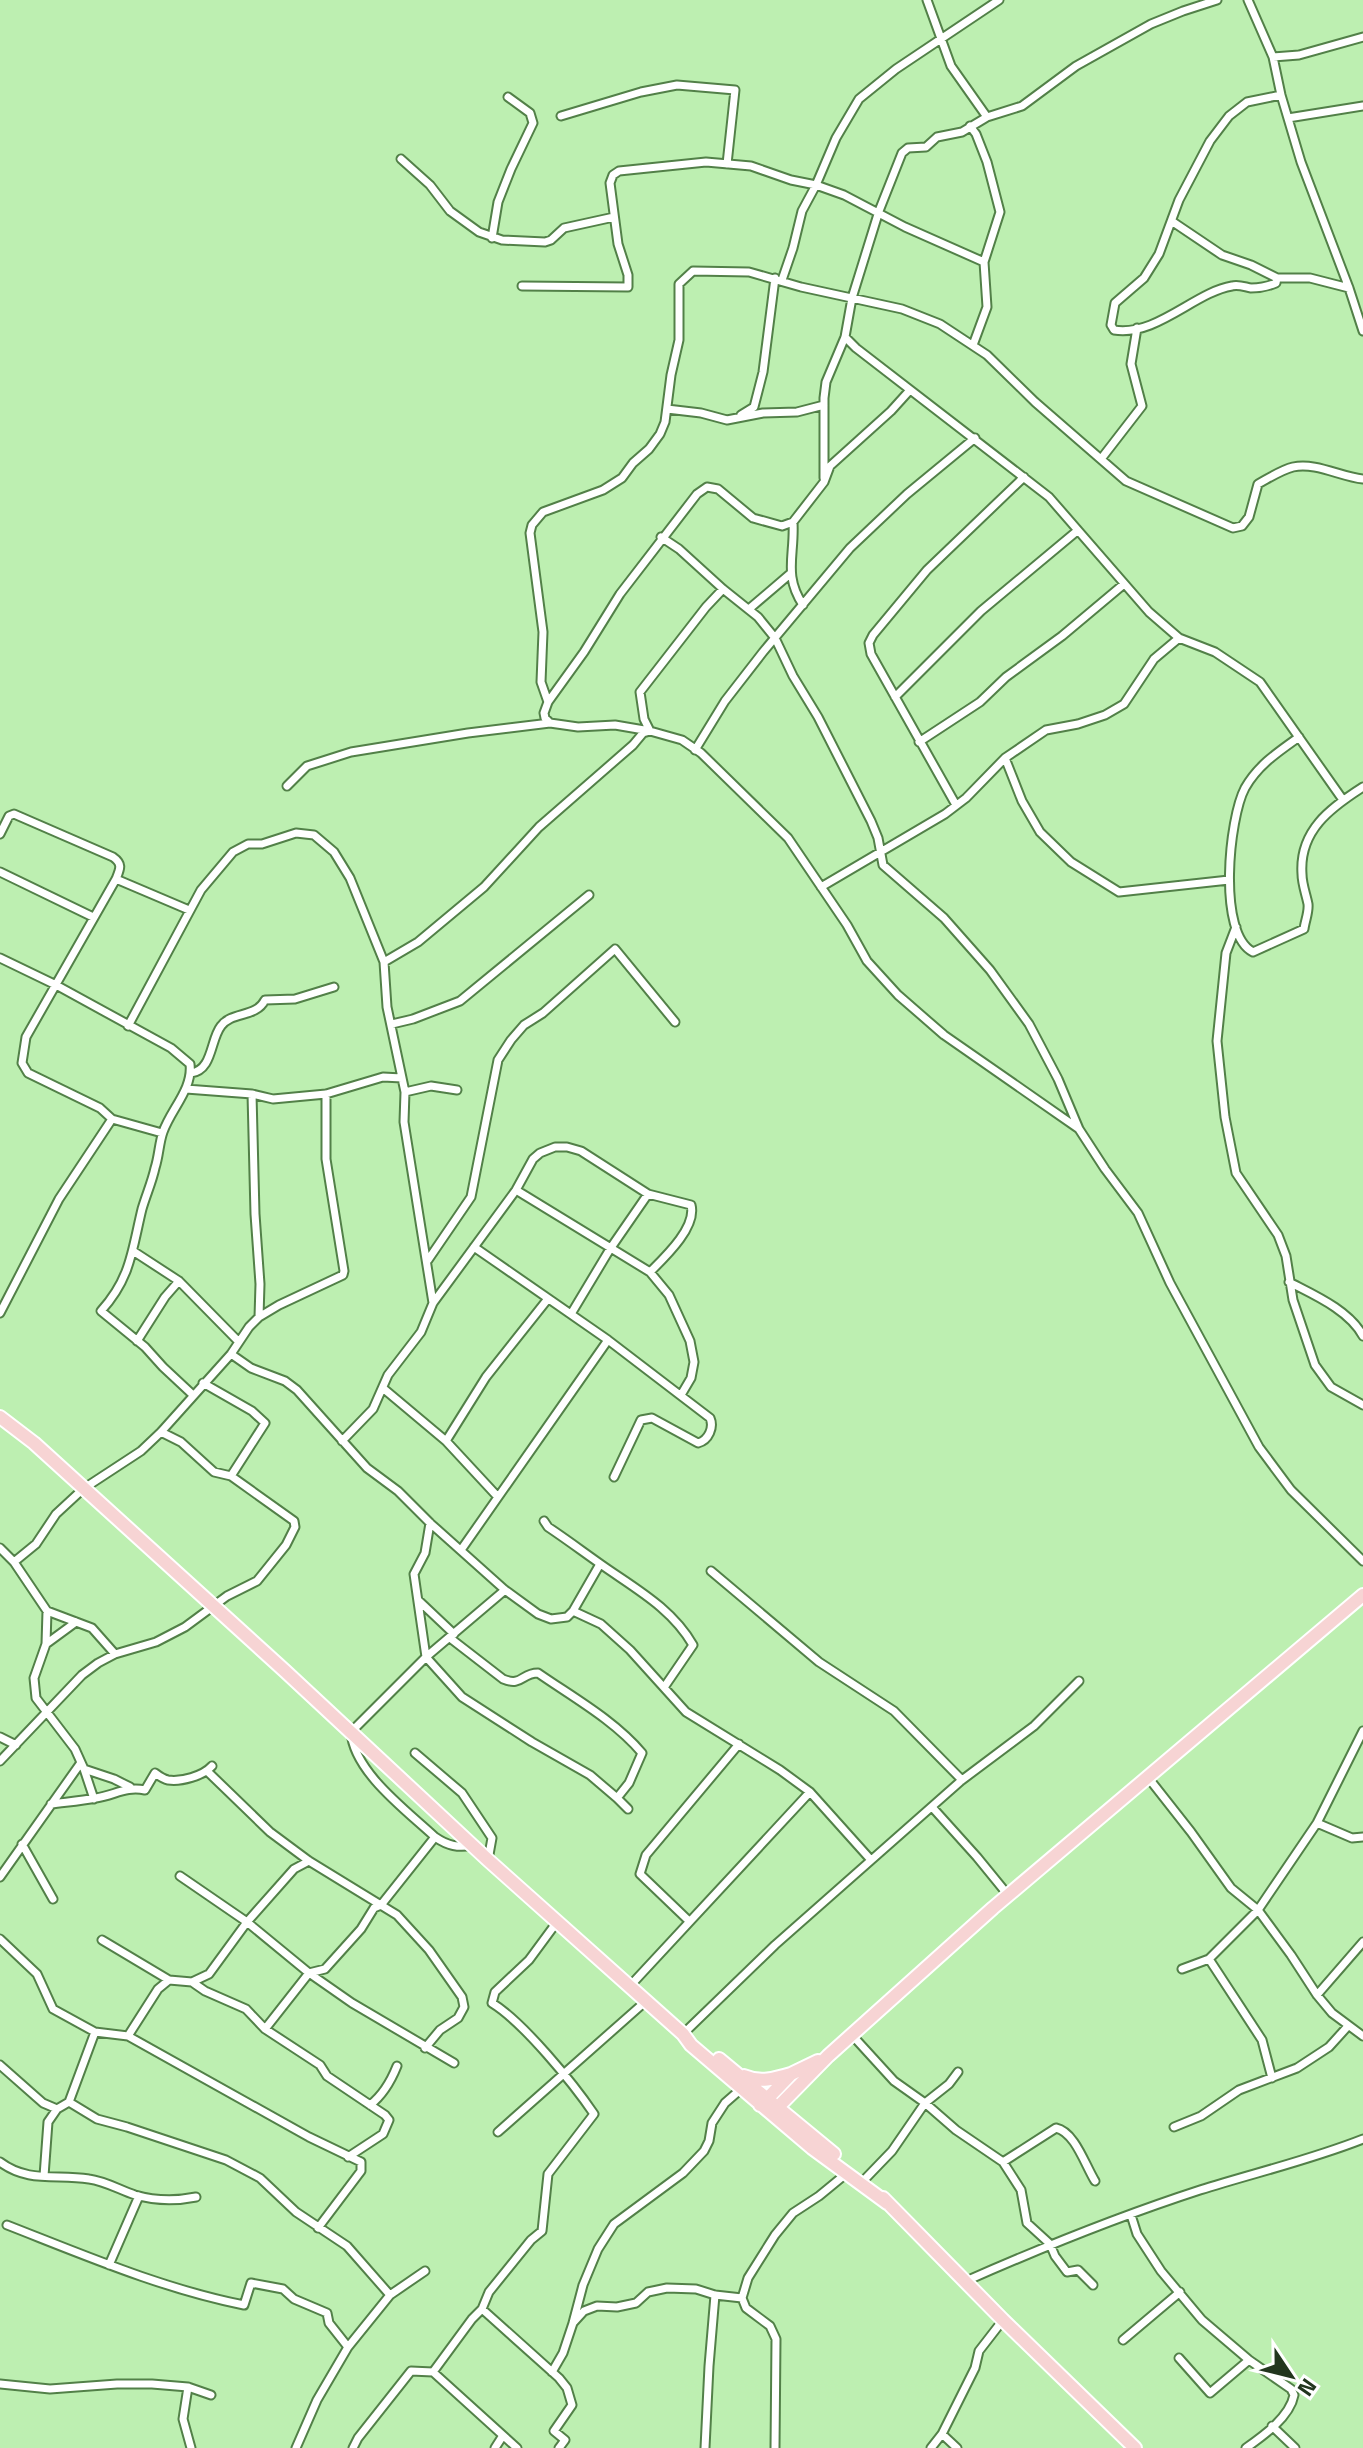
<svg xmlns="http://www.w3.org/2000/svg" width="1363" height="2448" font-family="'Titillium Web',sans-serif">
	<style>
		.lines { fill: none; stroke-linecap: round; stroke-linejoin: round }
		.minor-casing { stroke: #528048; stroke-width: 11 }
		.primary-casing { stroke: #fff; stroke-width: 16 }
		.minor { stroke: #fff; stroke-width: 7 }
		.primary { stroke: #f7d4d4; stroke-width: 12 }
	</style>
	<rect width="100%" height="100%" fill="#bdefb1"/>
	<g class="lines">
		<defs>
			<path id="minor" d="M927 0 951 66 987 117
				M1248 0 1273 57 1281 95 1301 162 1349 288 1363 331
				M1273 57 1299 55 1363 37
				M561 116 641 92 677 85 735 90 727 164
				M1288 118 1363 106
				M970 126 976 134 987 162 1000 212 984 262
				M401 159 430 185 450 211 479 232 502 240 545 242 551 240 564 228 614 217
				M1173 222 1222 255 1251 265 1277 278H1310L1349 288
				M492 238 498 202 511 169 533 123 530 113 508 97
				M1277 278 1276 283C1269 286 1260 288 1251 288 1245 287 1238 284 1232 286 1195 292 1156 337 1114 330L1111 325 1115 303 1144 278 1159 254 1179 200 1210 141 1229 116 1247 102 1281 95
				M782 280 793 248 802 211 816 185 836 138 859 99 896 69 999 0
				M522 286 628 287V275L618 244 610 183 613 175 619 171 706 162 751 166 791 180 816 185 844 195 905 227 984 262 987 307 973 345
				M845 337 856 348 1049 497 1149 612 1179 638 1215 652 1260 682 1343 800
				M910 390 891 411 830 466 824 482 793 522 782 526 753 518 718 489 707 487 697 494 620 594 584 652 548 702 544 713 545 718 550 723 578 727 615 725 650 731 682 740 701 753 788 838 847 925 867 961 898 995 944 1035 1079 1129
				M667 409 701 413 727 420 763 413 797 412 824 405
				M741 415 754 407 763 372 775 278
				M1101 459 1142 406 1131 364 1137 328
				M824 478V398L826 382 845 337 852 298 879 211 902 153 908 148 926 147 937 137 962 132 987 117 1022 106 1076 66 1151 24 1183 11 1217 0
				M793 522C795 555 783 575 803 605
				M661 537 679 549 723 589 758 617 775 638 793 676 818 717 871 821 878 838 883 865 944 918 990 970 1029 1024 1058 1079 1079 1129 1105 1169 1138 1213 1170 1283 1259 1447 1291 1490 1363 1561
				M749 609 790 574
				M895 697 981 611 1077 531
				M548 702 541 682 543 632 530 533 532 525 543 512 603 490 622 478 633 463 649 449 660 434 665 422 671 375 679 340V284L693 271 749 272 801 287 902 309 940 324 987 355 1035 402 1126 481 1233 528 1242 526 1249 517 1258 484C1269 478 1281 470 1293 467 1316 462 1341 477 1363 479
				M1299 737C1278 752 1258 765 1245 788 1229 818 1217 934 1253 952L1304 929C1305 921 1309 912 1308 904 1306 894 1302 884 1302 874 1299 831 1330 808 1363 787
				M919 742 980 702 1006 677 1062 636 1124 584
				M695 750 725 701 763 652 850 548 907 494 975 438
				M1005 758 1022 801 1040 832 1071 862 1119 892 1229 880
				M287 786 307 766 351 752 468 733 550 723
				M956 805 871 654 869 643 873 635 927 570 1024 477
				M0 834 9 816 14 814 113 857C123 864 120 869 116 879L26 1037 22 1063 28 1073 100 1108 112 1119 162 1133
				M0 872 93 917
				M116 879 189 910
				M821 887 945 814 966 798 1005 758 1046 730 1078 724 1105 715 1124 704 1154 659 1179 638
				M1236 927 1226 953 1217 1041 1225 1117 1236 1173 1278 1235 1286 1256 1293 1300 1315 1365 1331 1387 1363 1405
				M0 958 56 985 171 1048 190 1064C193 1089 171 1109 163 1132 159 1143 159 1156 155 1168 152 1182 146 1195 142 1209 132 1250 131 1278 101 1311L145 1347 163 1367 193 1395
				M384 962 418 942 484 887 539 827 633 745 643 733 650 731 644 719 640 692 706 607 723 589
				M392 1024 413 1019 460 1001 589 895
				M128 1026 201 890 233 852 248 844H262L296 833 314 835 334 852 350 878 384 962 387 1007 405 1092 404 1122 433 1303
				M191 1073C213 1070 210 1040 221 1026 232 1011 256 1018 265 1000L295 999 334 987
				M186 1089 252 1094 273 1099 326 1094 383 1077 402 1078
				M405 1092 431 1086 457 1090
				M252 1094 255 1214 260 1284 259 1317
				M516 1190 650 1272 669 1295 690 1341 694 1362 691 1378 681 1395
				M474 1247 608 1340 710 1418C714 1427 709 1440 698 1443L652 1418 641 1420 614 1477
				M133 1251 179 1281 239 1342
				M428 1260 471 1197 498 1060 511 1040 524 1025 543 1013 615 949 675 1022
				M1289 1282C1314 1295 1349 1310 1363 1336
				M0 1313 59 1199 112 1119
				M571 1314 610 1249 648 1194
				M137 1341 165 1297 179 1281
				M231 1354 251 1368 285 1381 297 1390 367 1468 398 1491 430 1523 505 1590 538 1614 551 1619 567 1617 573 1611 600 1564
				M203 1383 252 1411 265 1423 231 1476
				M384 1389 446 1441 497 1496
				M342 1441 373 1409 388 1375 421 1332 433 1303 516 1190 533 1159 540 1153 555 1147H567L581 1151 648 1194 691 1205C697 1227 665 1257 650 1272
				M446 1441 486 1377 547 1300
				M544 1521 548 1527C566 1539 582 1551 599 1563 634 1588 671 1607 693 1645L665 1686
				M430 1523 425 1553 414 1574 426 1657 462 1697 532 1742 590 1775 617 1798
				M0 1548 14 1562 47 1611 92 1628 115 1654
				M461 1550 608 1340
				M14 1562 36 1544 56 1514 83 1489 141 1451 161 1432 231 1354 249 1327 259 1317 279 1305 343 1275 344 1271 326 1159V1094
				M711 1571 819 1662 894 1711 962 1780
				M418 1600 454 1634
				M47 1611 46 1644 34 1678 36 1698 75 1749 84 1769 114 1779 130 1787
				M573 1611 601 1624 630 1650 686 1712 780 1770 810 1792 871 1860
				M450 1638 503 1679C522 1687 521 1673 538 1673 574 1698 614 1720 642 1753L629 1783 617 1798 628 1809
				M46 1644 76 1622
				M0 1737 16 1745
				M415 1753 462 1793 492 1838 488 1860
				M0 1761 82 1675 98 1663 115 1654 156 1642 185 1627 227 1596 257 1581 286 1545 295 1527 294 1521 231 1476 214 1472 181 1442 161 1432
				M84 1769 94 1799
				M207 1771 270 1832 309 1861 397 1915 429 1950 462 1997 464 2007 458 2018 440 2030 425 2048
				M1147 1776 1191 1832 1231 1888 1258 1910 1291 1955 1317 1995 1332 2013 1363 2036
				M51 1804C66 1802 81 1801 96 1798 115 1795 126 1786 145 1790L155 1773C159 1776 163 1779 168 1780 181 1782 203 1776 212 1766
				M932 1807 977 1857 1008 1895
				M1317 1823 1352 1838 1363 1837
				M435 1837C406 1810 354 1772 351 1732L426 1657 505 1590
				M22 1844 53 1899
				M180 1876 247 1922 309 1973 352 2003 454 2063
				M0 1877 80 1764
				M689 1921 640 1874 646 1855 739 1744
				M0 1939 37 1974 53 2009 95 2032 128 2036 158 1989 169 1980
				M102 1940 169 1980 192 1982 209 1974 247 1922 294 1869 309 1861
				M1209 1959 1262 2040 1272 2078
				M1182 1969 1209 1959 1258 1910 1317 1823 1363 1731
				M192 1982 205 1991 246 2009 265 2029 320 2065 327 2076 385 2115 389 2120 383 2134 348 2157
				M629 1987 810 1792
				M1317 1995 1363 1942
				M265 2029 309 1973 325 1969 361 1929 374 1908 381 1905 435 1837C448 1846 458 1848 474 1845
				M683 2034 775 1945 962 1780 1034 1726 1079 1681
				M852 2035 894 2081 925 2103 956 2130 1003 2162 1021 2190 1027 2223 1050 2244 1055 2256 1067 2272 1078 2270 1093 2285
				M128 2036 309 2137 361 2162V2171L318 2228
				M0 2065 43 2103 57 2109 69 2102 97 2119 127 2127 226 2160 260 2178 296 2212 347 2246 390 2295
				M69 2102 95 2032
				M370 2105C383 2095 391 2081 397 2066
				M1174 2127 1201 2116 1239 2090 1297 2068 1329 2047 1348 2026
				M498 2132 646 2001
				M0 2162C28 2183 56 2174 89 2179 105 2181 120 2190 135 2195 156 2201 176 2201 196 2197
				M1003 2162 1056 2128C1075 2132 1085 2165 1095 2181
				M44 2176 48 2122 57 2109
				M865 2179 892 2151 925 2103 949 2084 958 2072
				M1131 2215 1137 2234 1161 2271 1202 2320 1249 2360 1291 2389 1294 2395C1290 2417 1263 2436 1246 2448
				M7 2225C84 2255 163 2289 244 2305L251 2283 283 2289 294 2299 327 2313 329 2323 348 2347
				M109 2265 139 2196
				M966 2281C1043 2247 1120 2216 1200 2190 1254 2173 1310 2160 1363 2139
				M482 2309 559 2378 567 2388 572 2405 554 2431 565 2440 559 2448
				M573 2323 583 2285 598 2249 614 2224 683 2173 704 2151 709 2141 712 2123 725 2103 741 2089
				M1123 2340 1180 2292
				M1179 2358 1210 2393 1249 2360
				M433 2372 472 2319 482 2309 489 2292 531 2240 542 2231 548 2174 594 2114C573 2083 523 2022 492 2003L495 1992 529 1960 557 1922
				M552 2372 563 2353 573 2323 584 2311 597 2306 617 2307 636 2303 648 2292 667 2288 696 2289 715 2295 742 2298
				M0 2384 50 2389 117 2384H152L188 2387 211 2395
				M188 2387 183 2419 191 2448
				M1272 2426 1295 2448
				M942 2434 957 2448
				M296 2448 317 2400 348 2347 390 2295 425 2271
				M353 2448 358 2438 411 2371 433 2372 517 2448
				M495 2448 502 2437
				M705 2448 709 2366 715 2295
				M775 2448 776 2339 770 2326 746 2308 742 2298 748 2278 775 2235 793 2213 819 2196 847 2173
				M931 2448 942 2434 975 2368 979 2351 1003 2320"/>
			<path id="primary" d="M0 1417 34 1443 285 1671 488 1860 683 2034 691 2045 812 2148 887 2203
				M719 2059 834 2154
				M744 2076C760 2083 774 2079 791 2074
				M767 2104V2099L791 2074 818 2061
				M760 2105 778 2107 828 2056 993 1908 1363 1595
				M883 2198 1003 2320 1135 2448"/>
		</defs>
		<use href="#minor" class="minor-casing"/>
		<use href="#primary" class="primary-casing"/>
		<use href="#minor" class="minor"/>
		<use href="#primary" class="primary"/>
	</g>
	<g transform="translate(1291 2376) rotate(125)" stroke="#ffffff" stroke-width="6" paint-order="stroke">
	<path d="M0-6L14 30L0 20L-14 30Z" fill="#22361e"/>
	<text y="-12" font-size="22" font-weight="bold" text-anchor="middle" fill="#22361e">N</text>
	</g>
</svg>
